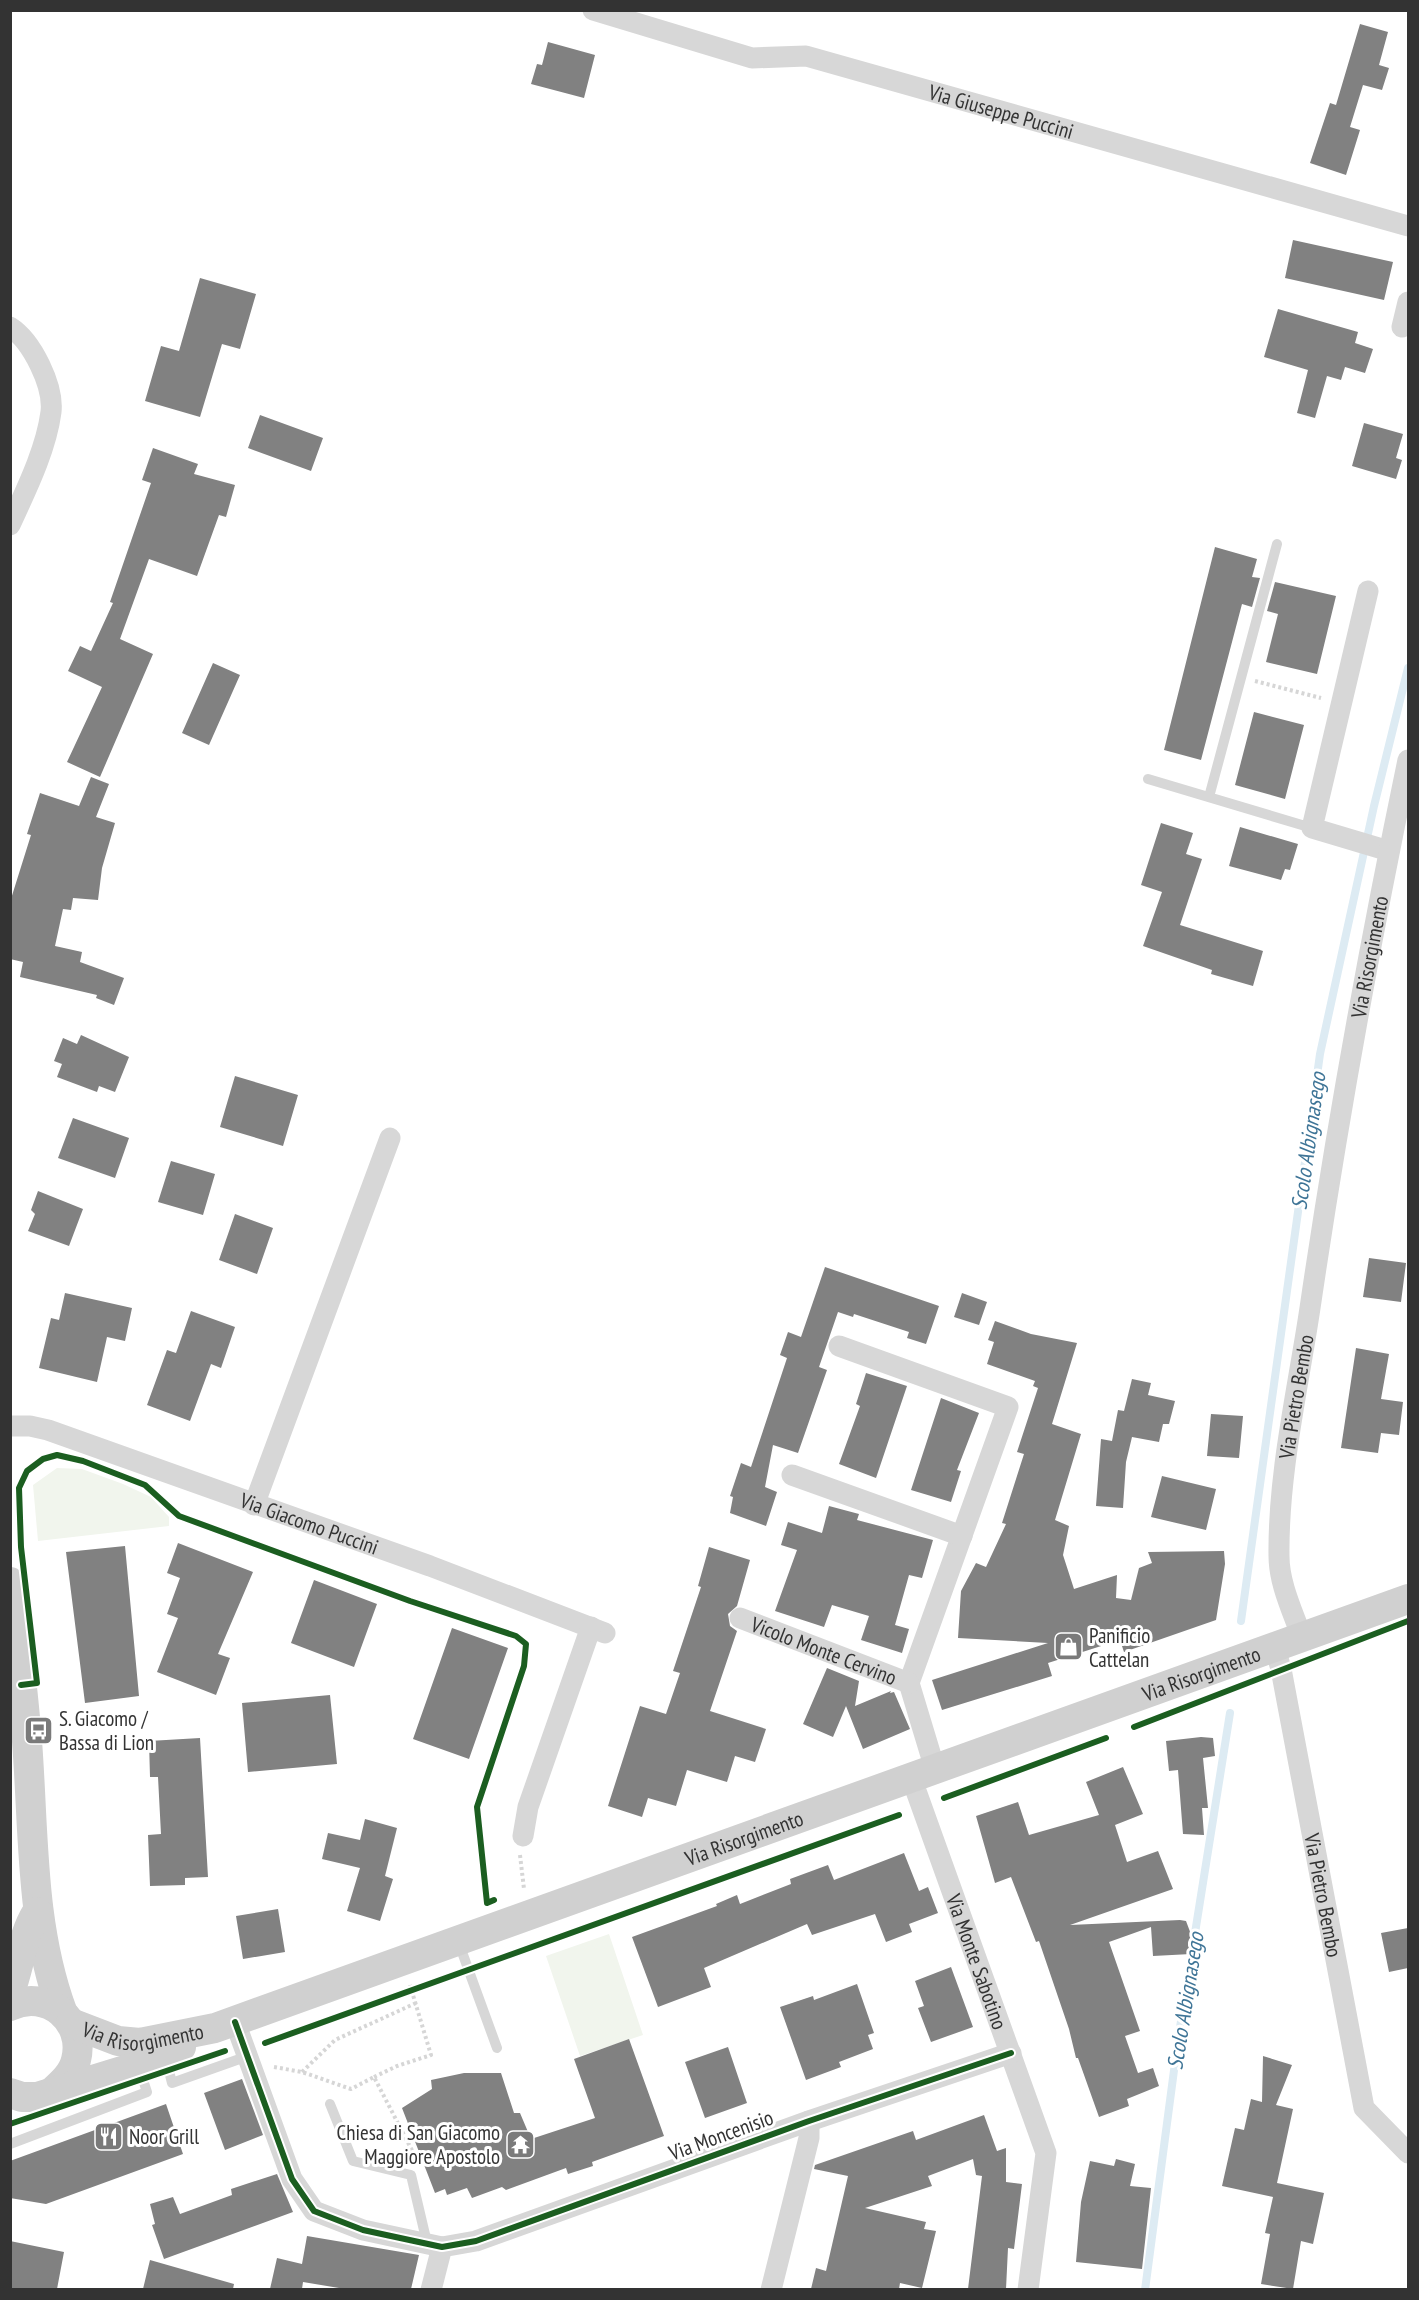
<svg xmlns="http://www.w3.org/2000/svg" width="1419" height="2300" font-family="'PT Sans Narrow',sans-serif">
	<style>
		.green { fill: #f1f5ed }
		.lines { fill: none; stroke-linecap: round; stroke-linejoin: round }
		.stream { stroke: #ddebf3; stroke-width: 8 }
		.building { fill: #818181 }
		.path { stroke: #d6d6d6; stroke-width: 4; stroke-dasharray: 3 3; stroke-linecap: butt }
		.lane { stroke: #d7d7d7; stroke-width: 10 }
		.street { stroke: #d7d7d7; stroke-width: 21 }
		.secondary { stroke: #d0d0d0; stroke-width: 30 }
		.cycleway-casing { stroke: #fff; stroke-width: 10 }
		.cycleway { stroke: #1b5e20; stroke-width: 6 }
		.labels { text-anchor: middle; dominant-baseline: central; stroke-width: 6; stroke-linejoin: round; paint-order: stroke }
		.street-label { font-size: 21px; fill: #333; stroke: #fff }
		.poi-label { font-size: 21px; fill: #333; stroke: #fff; text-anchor: start }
		.water-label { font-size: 22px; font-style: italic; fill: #3f7597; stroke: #fff }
	</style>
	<rect width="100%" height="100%" fill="#fff"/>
	<path class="green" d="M57 1468 82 1469 123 1484 151 1497 169 1517V1526L38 1541 33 1485Z
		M609 1934 643 2035 580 2056 546 1956Z"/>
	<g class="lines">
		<path class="stream" d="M1241 1621 1320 1054 1374 806 1408 668
			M1145 2290 1178 2040 1230 1713"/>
	</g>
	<path class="building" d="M1360 24 1388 32 1379 65 1389 68 1382 90 1363 85 1350 127 1360 130 1346 175 1310 163 1330 103 1336 105Z
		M548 42 595 55 584 98 531 84 537 64 542 65Z
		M1293 240 1393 262 1384 300 1285 278Z
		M200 278 256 294 240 349 222 344 200 417 145 401 161 346 179 351Z
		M1278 309 1358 332 1355 343 1373 349 1365 373 1345 367 1341 380 1327 376 1315 418 1297 413 1308 370 1264 357Z
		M260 415 323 438 311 471 248 448Z
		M1364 423 1403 434 1396 458 1402 460 1396 479 1352 466Z
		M153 448 198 464 194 474 235 485 226 517 219 515 197 576 149 559 120 639 153 654 100 777 67 762 102 687 68 671 80 646 91 651 113 603 110 602 151 483 142 480Z
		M1215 547 1257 559 1252 577 1260 578 1252 607 1242 604 1201 760 1164 750Z
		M1275 582 1336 596 1317 674 1266 662 1278 614 1267 611Z
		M213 663 240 675 209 745 182 733Z
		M1254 712 1304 725 1285 799 1235 785Z
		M91 777 109 784 96 817 115 823 102 868 98 900 73 898 71 910 63 909 55 946 82 952 80 962 124 978 114 1005 96 998 97 995 20 977 23 962 10 959V902L31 835 27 834 40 793 79 806Z
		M1161 823 1193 833 1186 854 1202 859 1180 925 1263 951 1253 986 1211 974 1212 970 1143 946 1162 892 1141 885Z
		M1240 827 1298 844 1290 870 1285 869 1281 880 1229 866Z
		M81 1035 129 1057 115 1092 99 1086 97 1092 57 1077 62 1064 54 1061 63 1038 77 1044Z
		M235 1076 298 1095 283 1146 220 1127Z
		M73 1118 129 1138 115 1178 58 1158Z
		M171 1161 215 1174 203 1215 158 1202Z
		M38 1191 83 1209 69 1246 28 1231 35 1214 31 1210Z
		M235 1214 273 1228 257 1274 219 1260Z
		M1369 1258 1406 1263 1401 1302 1363 1297Z
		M825 1267 939 1306 926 1344 907 1338 909 1332 854 1314 853 1317 838 1312 819 1367 827 1370 798 1453 773 1445 765 1487 777 1492 766 1526 730 1513 733 1497 730 1496 741 1463 751 1467 787 1358 780 1355 788 1332 801 1337Z
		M65 1293 132 1308 125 1341 107 1337 97 1382 39 1368 51 1318 59 1320Z
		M962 1293 987 1302 979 1325 954 1317Z
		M191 1311 235 1327 221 1368 211 1364 190 1421 147 1405 167 1350 176 1353Z
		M995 1321 1031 1334 1077 1343 1052 1424 1081 1434 1055 1520 1069 1526 1063 1555 1074 1589 1117 1575 1116 1598 1131 1600 1139 1568 1152 1563 1148 1552 1224 1551 1225 1564 1216 1620 1124 1652 1120 1640 1048 1663 1052 1676 942 1710 932 1680 1048 1643 958 1638 961 1591 976 1563 986 1567 1006 1524 1002 1523 1024 1454 1017 1452 1038 1388 1033 1386 1035 1381 987 1364 994 1342 988 1340Z
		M1356 1348 1389 1354 1381 1399 1403 1402 1399 1435 1381 1433 1378 1453 1341 1448Z
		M866 1373 907 1386 876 1478 839 1464 860 1406 856 1404Z
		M1132 1379 1151 1383 1148 1395 1175 1401 1169 1424H1163L1159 1442 1132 1437 1126 1462 1123 1508 1096 1506 1101 1439 1112 1441 1118 1410 1124 1411Z
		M941 1398 979 1413 957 1470 961 1471 951 1502 911 1490Z
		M1211 1414 1243 1416 1239 1458 1207 1456Z
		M1162 1476 1216 1489 1206 1530 1151 1517Z
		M829 1506 859 1514 857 1520 933 1540 922 1578 909 1575 895 1625 909 1629 902 1653 861 1640 869 1616 832 1605 824 1627 775 1611 797 1550 781 1545 788 1522 822 1533Z
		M178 1543 253 1572 218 1654 230 1658 216 1695 157 1672 178 1618 167 1614 180 1578 167 1573Z
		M125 1546 139 1696 85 1703 66 1552Z
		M709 1547 750 1560 737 1606 728 1614 730 1626 737 1631 710 1711 766 1729 755 1762 735 1756 727 1782 687 1770 676 1806 648 1798 642 1817 608 1806 640 1706 666 1714 680 1673 673 1671 701 1587 698 1586Z
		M314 1580 377 1604 354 1667 291 1643Z
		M452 1628 508 1648 469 1759 413 1739Z
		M827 1668 859 1681 855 1706 891 1691 890 1693 894 1692 910 1729 863 1749 846 1706 833 1737 803 1724Z
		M330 1695 337 1764 248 1772 242 1703Z
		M1201 1737 1213 1738 1215 1756 1203 1758 1208 1808H1202L1204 1835 1183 1834 1178 1770 1169 1771 1166 1741Z
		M200 1738 208 1877 185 1878V1885L150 1886 148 1835 161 1834 158 1777H150L149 1741Z
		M1123 1767 1143 1814 1115 1825 1127 1862 1158 1851 1173 1889 1070 1925 1180 1920 1186 1921 1192 1937 1191 1954 1153 1956 1151 1927 1109 1942 1140 2031 1125 2036 1138 2073 1153 2068 1159 2086 1127 2099 1129 2106 1099 2117 1078 2058H1076L1069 2029 1039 1941 1036 1942 1011 1877 995 1883 976 1816 1018 1802 1029 1835 1099 1815 1086 1782Z
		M365 1819 397 1828 385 1876 393 1879 380 1921 347 1911 360 1868 322 1859 328 1833 360 1840Z
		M904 1853 919 1891 928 1887 938 1913 909 1924 912 1932 886 1942 875 1914 812 1935 807 1924 704 1968 711 1987 658 2007 632 1937 717 1906 716 1904 737 1895 740 1904 791 1884 790 1879 828 1865 834 1880Z
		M278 1909 285 1952 243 1959 236 1916Z
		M1408 1928V1968L1389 1972 1381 1933Z
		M951 1967 973 2027 931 2042 918 2008 924 2006 915 1981Z
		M857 1984 874 2033 868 2035 873 2049 839 2062 841 2067 806 2080 780 2007 813 1996 814 2000Z
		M629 2039 664 2136 592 2162 593 2166 568 2174 566 2168 506 2190 502 2187 472 2198 467 2188 447 2195 445 2189 435 2193 402 2108 432 2089 431 2080 464 2073H501L514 2113H520L531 2139 595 2118 574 2059Z
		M728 2047 747 2103 705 2118 685 2062Z
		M1263 2056 1292 2065 1276 2105 1293 2109 1277 2183 1324 2193 1313 2244 1301 2241 1293 2289 1261 2284 1270 2234 1265 2233 1273 2197 1222 2186 1235 2128 1244 2130 1251 2099 1262 2102Z
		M242 2079 263 2135 225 2150 204 2093Z
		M166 2104 183 2154 46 2204 10 2198V2161Z
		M984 2115 997 2151 1006 2148V2182L1022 2184 1014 2249 1008 2248 1006 2289H968L982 2176 976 2175 973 2159 928 2176 932 2186 865 2208 926 2222 924 2229 936 2231 922 2288 900 2283 899 2289H811L816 2268 826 2271 848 2176 814 2169 815 2165 913 2131 916 2140Z
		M1116 2159 1135 2164 1130 2186 1151 2188 1142 2269 1076 2262 1081 2202 1090 2161 1114 2166Z
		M277 2174 293 2212 164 2259 152 2225 155 2224 150 2204 173 2197 180 2214 232 2195 231 2189Z
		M307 2236 419 2255 411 2289H345L303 2282 302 2289H270L277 2258 302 2264Z
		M10 2241 64 2252 57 2289H10Z
		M150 2260 234 2284 233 2289H143Z"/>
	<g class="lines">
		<path class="path" d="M1255 681 1321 698
			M520 1855 524 1889
			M274 2067 302 2072 351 2089 374 2077 417 2160
			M302 2072 335 2040 416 2003
			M374 2077 397 2066 431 2055 410 1985"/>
		<path class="lane" d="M1148 779 1312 828
			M1209 797 1277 544
			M458 1941 497 2048
			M165 2055 172 2083 248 2056
			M330 2104 353 2161 411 2175 427 2243
			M10 2144 147 2092 139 2068"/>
		<g class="street">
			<path id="s1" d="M593 10 752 58 806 56 1408 226"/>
			<path d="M10 327C32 341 54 386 51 412 46 450 26 490 10 525"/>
			<path d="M1402 327 1408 302"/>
			<path d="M1368 591 1312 828 1389 851"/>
			<path d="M839 1346 1008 1407 909 1683 935 1769"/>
			<path id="s2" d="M10 1426H30L48 1430 430 1566 605 1633"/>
			<path d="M792 1475 962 1536"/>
			<path d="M254 1505 390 1138"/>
			<path id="s3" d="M740 1618 909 1683"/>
			<path id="s4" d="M1302 1638C1293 1612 1279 1584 1279 1556 1278 1473 1298 1389 1310 1308 1337 1124 1370 942 1408 760"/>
			<path id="s5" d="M1275 1648 1281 1669 1364 2108 1408 2153"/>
			<path id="s6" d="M911 1777 1046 2153 1028 2290"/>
			<path d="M523 1836 528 1807 591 1627"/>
			<path d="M235 2022 292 2179 314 2211 363 2230 442 2247 476 2241 809 2121 1011 2053"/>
			<path d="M431 2290 442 2247"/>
			<path d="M771 2290 809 2138V2121"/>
		</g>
		<g class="secondary">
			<path d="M10 1582C16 1635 23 1688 27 1741 34 1832 30 1924 62 2011"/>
			<path d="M10 1992C20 1965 22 1936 37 1912"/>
			<path d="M10 2006C47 1988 86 2021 76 2060 73 2074 61 2084 51 2093"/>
			<path id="s7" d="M71 2023 118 2041 140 2043 215 2028 1408 1599"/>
			<path d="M10 2093 22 2097H37L138 2066 181 2047"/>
		</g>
		<defs>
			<path id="cycleway" d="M21 1685 37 1683 21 1547 19 1488 27 1471 43 1459 57 1455 83 1461 145 1485 179 1516 410 1601 516 1636 526 1644 524 1666 477 1807 487 1903 494 1900
				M1134 1727 1408 1621
				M944 1798 1106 1738
				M235 2022 292 2179 314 2211 363 2230 442 2247 476 2241 809 2121 1011 2053
				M265 2043 899 1815
				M10 2124 225 2051"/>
		</defs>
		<use href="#cycleway" class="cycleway-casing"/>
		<use href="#cycleway" class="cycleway"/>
	</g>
	<defs>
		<symbol id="shop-square" viewBox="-11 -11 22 22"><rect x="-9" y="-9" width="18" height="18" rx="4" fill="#7a7a7a" stroke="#fff"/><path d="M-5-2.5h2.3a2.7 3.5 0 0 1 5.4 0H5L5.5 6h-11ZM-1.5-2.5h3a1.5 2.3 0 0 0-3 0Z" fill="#fff"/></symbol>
		<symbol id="bus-square" viewBox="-11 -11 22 22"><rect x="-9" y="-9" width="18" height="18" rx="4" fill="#7a7a7a" stroke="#fff"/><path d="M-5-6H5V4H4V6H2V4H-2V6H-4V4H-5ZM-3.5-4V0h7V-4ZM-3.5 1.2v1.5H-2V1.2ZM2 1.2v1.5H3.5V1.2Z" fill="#fff"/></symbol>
		<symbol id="restaurant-square" viewBox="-11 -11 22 22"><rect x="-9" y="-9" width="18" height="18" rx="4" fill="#7a7a7a" stroke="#fff"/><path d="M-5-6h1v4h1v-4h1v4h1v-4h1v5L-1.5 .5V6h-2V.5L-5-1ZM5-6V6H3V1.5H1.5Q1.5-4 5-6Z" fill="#fff"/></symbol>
		<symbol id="temple-square" viewBox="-11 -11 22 22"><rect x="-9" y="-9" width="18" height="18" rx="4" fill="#7a7a7a" stroke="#fff"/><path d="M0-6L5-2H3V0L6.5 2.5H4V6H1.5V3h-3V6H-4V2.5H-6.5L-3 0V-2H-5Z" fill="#fff"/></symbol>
	</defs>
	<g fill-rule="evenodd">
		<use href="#shop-square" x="1052" y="1630" width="33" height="33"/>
		<use href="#bus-square" x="22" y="1714" width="33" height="33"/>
		<use href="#restaurant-square" x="92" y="2120" width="33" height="33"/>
		<use href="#temple-square" x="504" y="2128" width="33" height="33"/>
	</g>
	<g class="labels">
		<g class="street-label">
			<text stroke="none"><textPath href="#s1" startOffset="423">Via Giuseppe Puccini</textPath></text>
			<text stroke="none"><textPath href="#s4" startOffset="692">Via Risorgimento</textPath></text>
			<text stroke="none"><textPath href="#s4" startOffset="246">Via Pietro Bembo</textPath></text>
			<text stroke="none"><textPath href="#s2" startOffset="316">Via Giacomo Puccini</textPath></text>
			<text stroke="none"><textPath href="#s3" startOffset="90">Vicolo Monte Cervino</textPath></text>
			<text stroke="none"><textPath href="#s7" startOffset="1197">Via Risorgimento</textPath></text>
			<text stroke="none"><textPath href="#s7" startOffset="711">Via Risorgimento</textPath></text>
			<text stroke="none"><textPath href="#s5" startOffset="252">Via Pietro Bembo</textPath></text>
			<text stroke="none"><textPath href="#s6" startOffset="196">Via Monte Sabotino</textPath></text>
			<text stroke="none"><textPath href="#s7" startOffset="75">Via Risorgimento</textPath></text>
			<text transform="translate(721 2135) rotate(-20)">Via Moncenisio</text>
		</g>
		<g class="poi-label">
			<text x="1089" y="1635">Panificio<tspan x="1089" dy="24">Cattelan</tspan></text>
			<text x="59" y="1718">S. Giacomo /<tspan x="59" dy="24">Bassa di Lion</tspan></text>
			<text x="500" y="2132" text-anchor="end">Chiesa di San Giacomo<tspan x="500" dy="24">Maggiore Apostolo</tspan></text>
			<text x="129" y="2136">Noor Grill</text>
		</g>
		<g class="water-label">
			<text transform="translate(1308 1141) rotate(-82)">Scolo Albignasego</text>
			<text transform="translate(1185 2001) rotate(-81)">Scolo Albignasego</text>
		</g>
	</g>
	<rect width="1419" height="2300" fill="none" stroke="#333333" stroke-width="24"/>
</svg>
